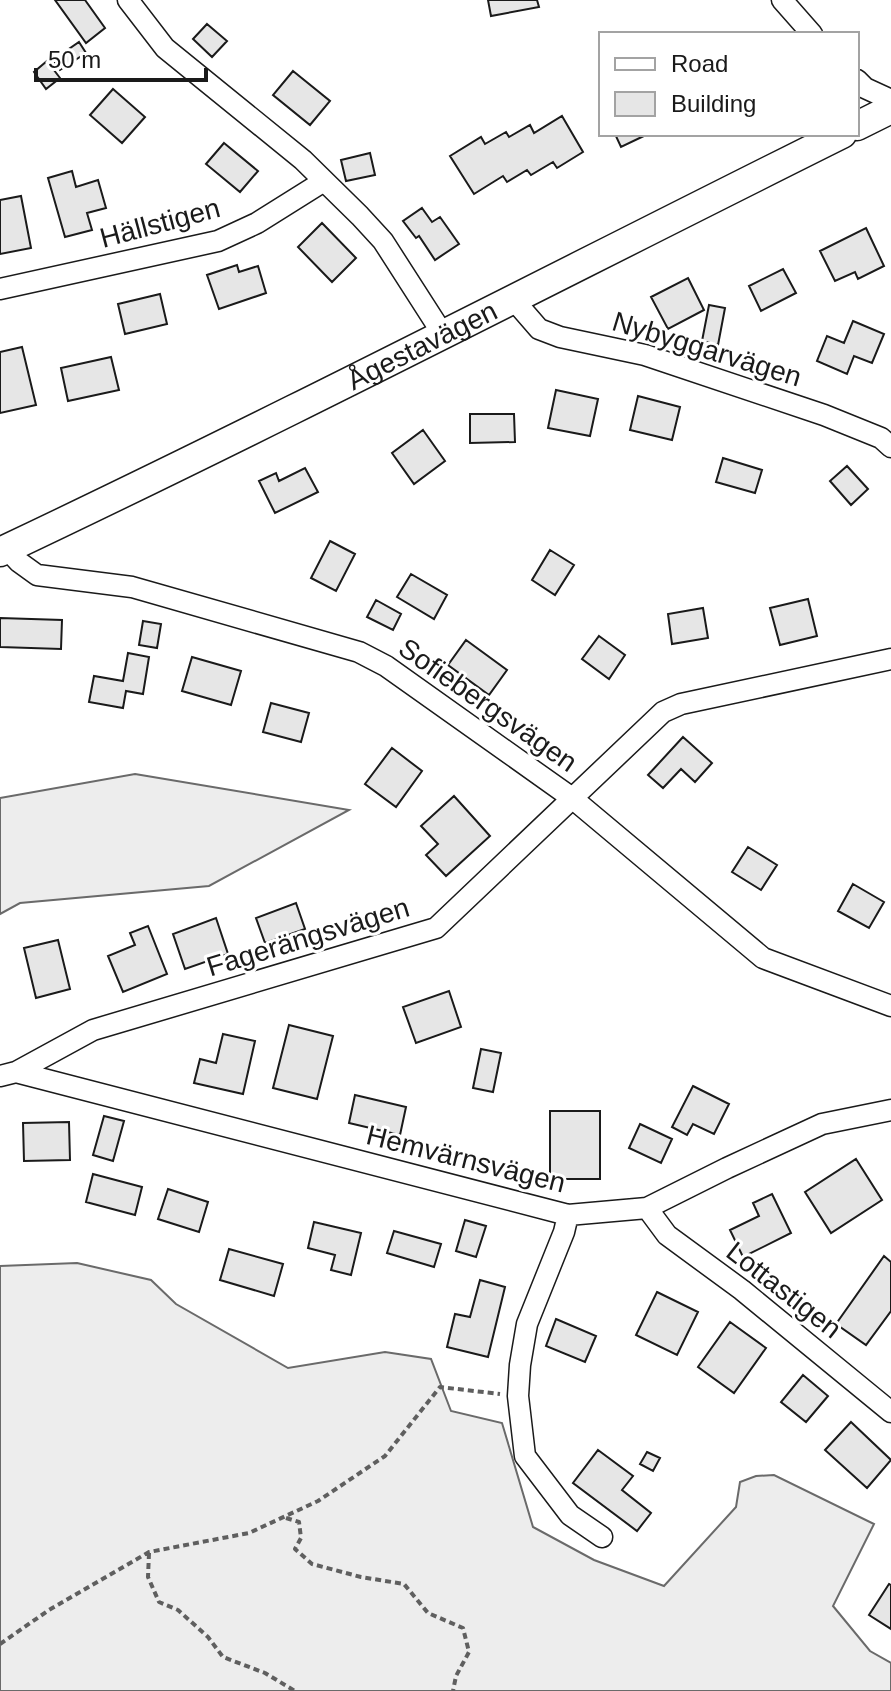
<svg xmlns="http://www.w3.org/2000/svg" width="891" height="1691" font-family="Helvetica,sans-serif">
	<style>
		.built { fill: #ededed; stroke: #6a6a6a; stroke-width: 2 }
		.building { fill: #e6e6e6; stroke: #1a1a1a; stroke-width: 2 }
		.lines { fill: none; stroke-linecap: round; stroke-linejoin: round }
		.street-casing { stroke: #1a1a1a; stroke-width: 23 }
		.secondary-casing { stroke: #1a1a1a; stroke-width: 31 }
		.path { stroke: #5f5f5f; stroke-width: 4; stroke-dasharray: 6 4; stroke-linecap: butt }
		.street { stroke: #fff; stroke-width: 20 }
		.secondary { stroke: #fff; stroke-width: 28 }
		.labels { text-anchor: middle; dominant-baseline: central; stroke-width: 6; stroke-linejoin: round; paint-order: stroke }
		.street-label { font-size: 28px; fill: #1a1a1a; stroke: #fff }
	</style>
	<rect width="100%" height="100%" fill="#fff"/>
	<path class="built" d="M135 774 349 810 209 886 20 903 0 914V798Z
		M77 1263 151 1280 176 1304 288 1368 385 1352 431 1359 451 1411 502 1423 533 1527 594 1560 664 1586 736 1507 740 1482 756 1476 774 1475 874 1524 833 1606 870 1651 891 1663V1691H0V1266Z"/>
	<path class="building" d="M55 0H85L105 28 86 43Z
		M488 0H537L539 7 491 16Z
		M207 24 227 41 212 57 193 39Z
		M79 42 86 53 60 70 53 60Z
		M47 61 60 78 46 89 34 72Z
		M293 71 330 101 310 125 273 95Z
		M113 89 145 117 122 143 90 115Z
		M562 116 583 152 557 168 553 162 531 175 527 170 507 182 503 176 474 194 450 156 481 137 485 144 506 132 509 137 530 125 534 133Z
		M615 134H648L621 147Z
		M224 143 258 171 240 192 206 164Z
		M370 153 375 175 346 181 341 160Z
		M72 171 76 187 98 180 106 208 87 213 92 230 65 237 48 178Z
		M21 196 31 248 0 254V200Z
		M422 208 432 222 440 217 459 244 435 260 419 236 416 238 403 221Z
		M322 223 356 258 332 282 298 247Z
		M866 228 884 266 858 279 855 272 835 281 820 251Z
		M237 265 239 272 258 266 266 293 219 309 207 275Z
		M783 269 796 293 761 311 749 286Z
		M688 278 704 310 668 329 651 297Z
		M160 294 167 324 125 334 118 304Z
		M709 305 725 308 718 345 702 341Z
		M853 321 884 334 872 363 854 356 847 374 817 361 827 336 844 343Z
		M22 347 36 405 0 413V352Z
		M111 357 119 390 68 401 61 368Z
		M556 390 598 399 590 436 548 428Z
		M638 396 680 407 672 440 630 430Z
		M470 414H514L515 442 470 443Z
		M423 430 445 461 414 484 392 453Z
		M723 458 762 470 755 493 716 482Z
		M847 466 868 489 851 505 830 481Z
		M305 468 318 492 275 513 259 481 276 473 279 481Z
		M330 541 355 554 336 591 311 578Z
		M550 550 574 565 555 595 532 580Z
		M411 574 447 595 434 619 397 597Z
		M808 599 817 636 780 645 770 608Z
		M376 600 401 614 393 630 367 617Z
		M703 608 708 638 672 644 668 614Z
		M0 618 62 620 61 649 0 647Z
		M143 621 161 624 157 648 139 645Z
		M599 636 625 655 609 679 582 659Z
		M466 640 507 670 489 695 448 665Z
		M128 653 149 657 143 694 126 691 123 708 89 702 94 676 123 681Z
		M192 657 241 671 231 705 182 691Z
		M271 703 309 713 301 742 263 732Z
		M683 737 712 763 695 782 681 769 663 788 648 775Z
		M392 748 422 771 396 807 365 784Z
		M454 796 490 836 446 876 426 855 438 844 421 826Z
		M748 847 777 865 761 890 732 872Z
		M853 884 884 902 869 928 838 911Z
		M296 903 305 929 265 943 256 918Z
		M216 918 228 954 185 969 173 934Z
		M148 926 167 974 123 992 108 956 135 945 130 933Z
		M58 940 70 989 36 998 24 948Z
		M449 991 461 1027 416 1043 403 1007Z
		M289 1025 333 1036 317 1099 273 1088Z
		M223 1034 255 1041 243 1094 194 1083 200 1059 216 1063Z
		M481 1049 501 1053 493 1092 473 1088Z
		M693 1086 729 1104 714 1134 693 1124 687 1135 672 1127Z
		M355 1095 406 1107 400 1135 349 1123Z
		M550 1111H600V1179H550Z
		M104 1116 124 1121 113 1161 93 1155Z
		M69 1122 70 1160 24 1161 23 1123Z
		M640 1124 672 1139 661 1163 629 1148Z
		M856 1159 882 1200 831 1233 805 1192Z
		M93 1174 142 1187 135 1215 86 1202Z
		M168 1189 208 1202 199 1232 158 1219Z
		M772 1194 791 1233 743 1257 730 1230 759 1216 753 1203Z
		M465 1220 486 1226 476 1257 456 1251Z
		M314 1222 361 1233 351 1275 331 1270 335 1255 308 1248Z
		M394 1231 441 1244 434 1267 387 1253Z
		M229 1249 283 1264 274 1296 220 1280Z
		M884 1256 891 1262V1311L866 1345 836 1324Z
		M480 1280 505 1287 488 1357 447 1347 455 1314 470 1317Z
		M657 1292 698 1312 677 1355 636 1335Z
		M556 1319 596 1336 585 1362 546 1346Z
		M730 1322 766 1348 734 1393 698 1367Z
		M803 1375 828 1396 806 1422 781 1402Z
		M851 1422 891 1460 867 1488 825 1450Z
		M598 1450 633 1476 622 1490 651 1513 637 1531 573 1483Z
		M647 1452 660 1458 653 1471 640 1464Z
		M889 1584 891 1585V1629L869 1615Z"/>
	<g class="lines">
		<defs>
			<path id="street" d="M128 0 165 48 303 160 360 216 383 241 444 336
				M782 0 812 34
				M857 80 865 88 891 100
				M0 289 218 241 257 223 324 181
				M513 299 539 329 560 337 645 355 824 415 881 438 891 447
				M7 549 19 562 37 575 132 587 359 652 386 666 572 798 763 958 891 1006
				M16 1072 568 1215 647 1208 727 1168 822 1124 891 1110
				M0 1076 16 1072 93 1030 436 928 663 712 681 704 891 659
				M647 1208 667 1235 742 1290 891 1412
				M568 1215 564 1232 527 1324 520 1365 518 1396 525 1456 570 1515 602 1537"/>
			<g id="secondary">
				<path d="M857 126 891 109"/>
				<path id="s1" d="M0 552C283 418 561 274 842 134"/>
			</g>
		</defs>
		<use href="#street" class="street-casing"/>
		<use href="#secondary" class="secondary-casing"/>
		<path class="path" d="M286 1518 299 1522 301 1538 295 1549 312 1564 361 1577 404 1584 428 1613 463 1628 469 1652 456 1676 453 1691
			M149 1553 148 1577 159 1602 178 1610 208 1637 223 1657 265 1673 295 1691
			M0 1644 49 1610 149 1552 249 1533 318 1501 385 1456 440 1387 500 1394"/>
		<use href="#street" class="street"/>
		<use href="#secondary" class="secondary"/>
	</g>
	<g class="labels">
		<g class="street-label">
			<text transform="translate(160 223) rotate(-15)">Hällstigen</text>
			<text stroke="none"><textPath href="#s1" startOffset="470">Ågestavägen</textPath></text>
			<text transform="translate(707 349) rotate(17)">Nybyggarvägen</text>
			<text transform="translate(488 705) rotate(35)">Sofiebergsvägen</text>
			<text transform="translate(308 937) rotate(-17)">Fagerängsvägen</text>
			<text transform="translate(466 1159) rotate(14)">Hemvärnsvägen</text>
			<text transform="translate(784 1290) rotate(38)">Lottastigen</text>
		</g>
	</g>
	<rect x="599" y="32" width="260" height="104" fill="#ffffff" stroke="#a3a3a3" stroke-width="2"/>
	<rect x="615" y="58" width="40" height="12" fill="#ffffff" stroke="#a3a3a3" stroke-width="2"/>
	<text x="671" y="72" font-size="24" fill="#1a1a1a">Road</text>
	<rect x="615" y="92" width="40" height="24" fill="#e6e6e6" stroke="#a3a3a3" stroke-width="2"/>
	<text x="671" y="112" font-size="24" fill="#1a1a1a">Building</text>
	<path d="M36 68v12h170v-12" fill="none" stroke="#1a1a1a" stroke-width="4"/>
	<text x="48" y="68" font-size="24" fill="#1a1a1a" stroke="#ffffff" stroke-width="6" paint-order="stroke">50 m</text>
</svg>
